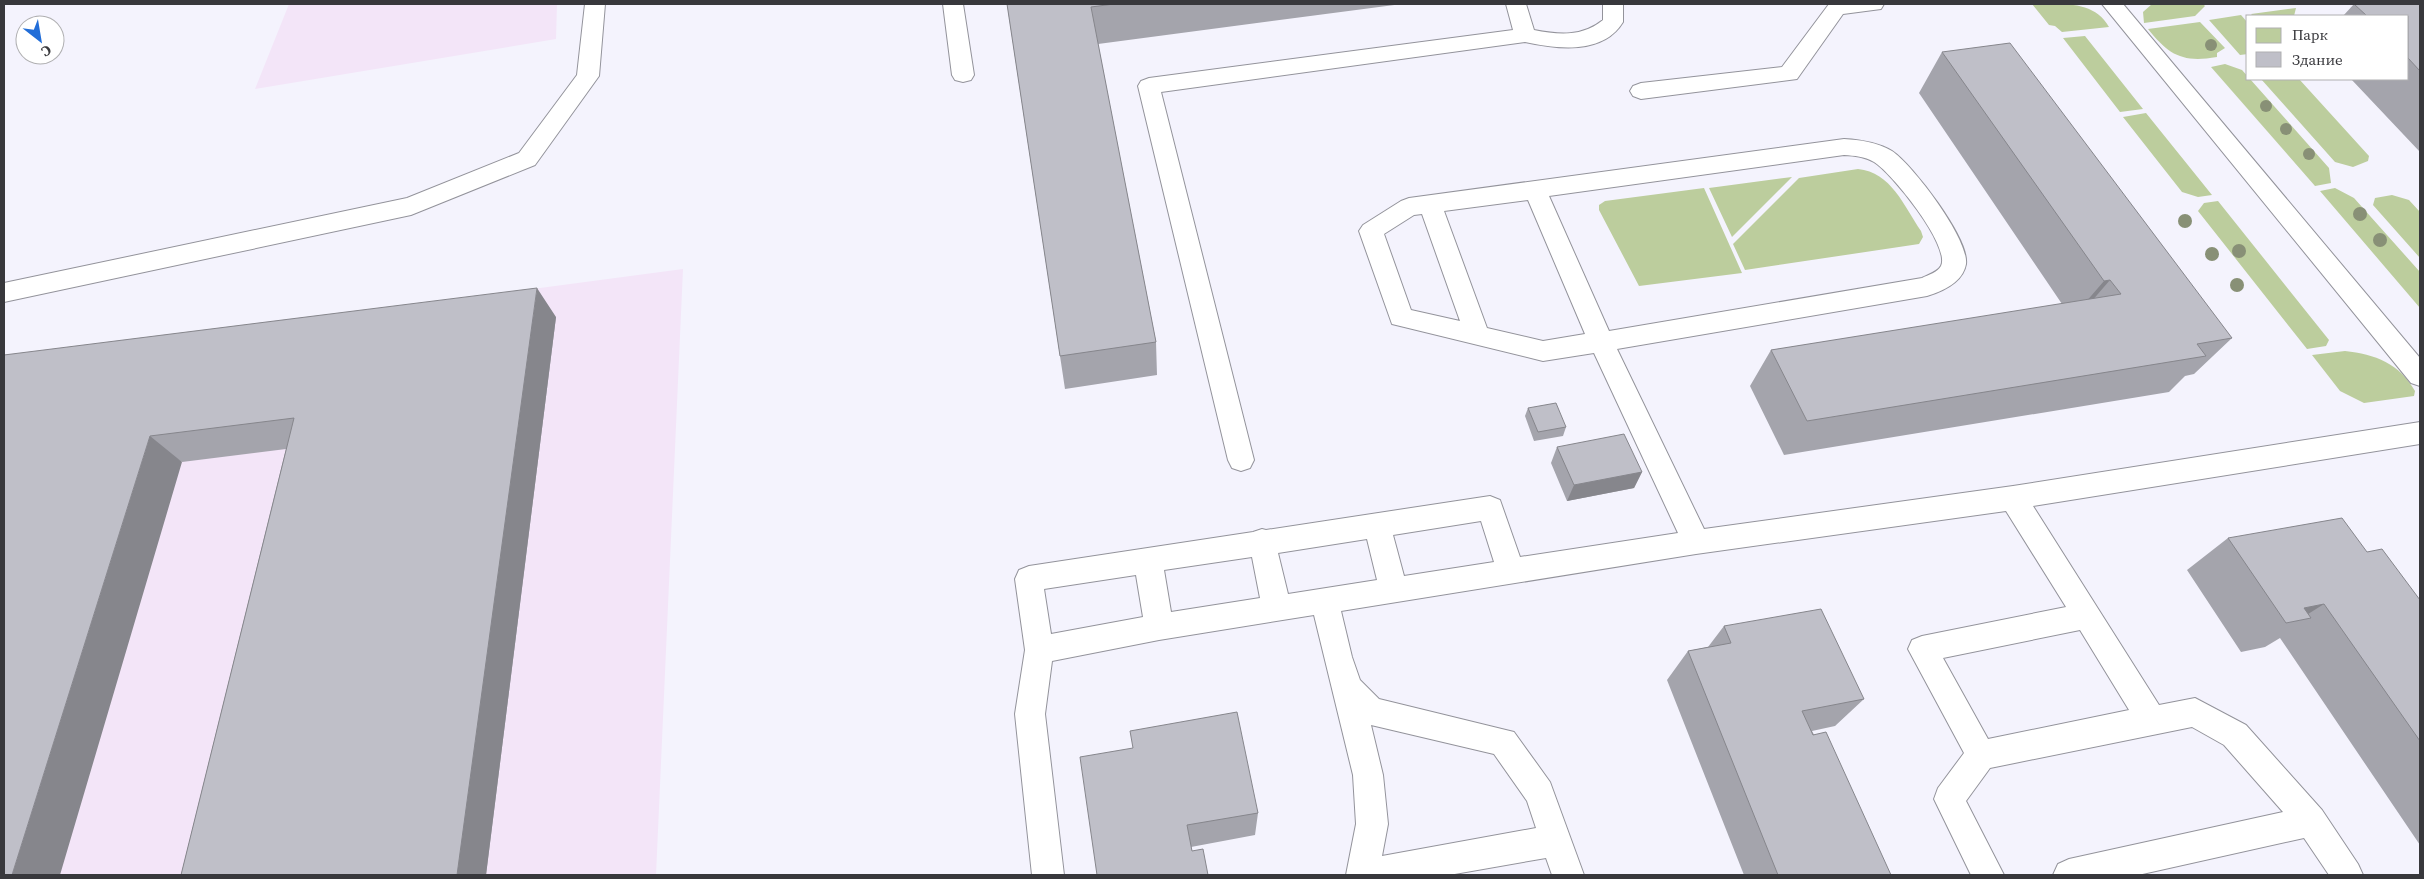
<svg xmlns="http://www.w3.org/2000/svg" width="2424" height="879" font-family="'Source Serif 4',serif">
	<style>
		.industrial { fill: #f3e5f8 }
		.green { fill: #bccd9d }
		.lines { fill: none; stroke-linecap: round; stroke-linejoin: round }
		.service-casing { stroke: #93939b; stroke-width: 2 }
		.service { fill: #fff; fill-rule: evenodd }
		.tree { fill: #889076 }
		.wall { fill: #a4a4ac }
		.shaded-wall { fill: #86868c }
		.building { fill: #bfbfc8; stroke: #86868c }
	</style>
	<rect width="100%" height="100%" fill="#f4f3fd"/>
	<path class="industrial" d="M289 4H557L556 39 255 89Z
		M683 269 656 875H4V359Z"/>
	<path class="green" d="M2032 4C2061 4 2094 0 2109 27L2062 32 2055 26 2049 25Z
		M2152 4H2203L2205 6 2195 16 2144 23 2143 12Z
		M2296 8 2294 16H2253L2251 14Z
		M2241 15 2248 23V54L2240 55 2209 20Z
		M2200 22 2225 48 2217 53V57C2182 63 2169 55 2148 29Z
		M2085 36 2143 109 2120 112 2063 38Z
		M2225 64 2242 70 2329 168 2331 183 2315 186 2211 67Z
		M2261 79H2299L2369 156 2368 161 2353 167 2335 162Z
		M2146 113 2212 195 2198 197 2182 192 2123 117Z
		M1858 169C1891 172 1904 206 1921 231L1923 237 1919 244 1745 270 1733 244 1799 178Z
		M1792 177 1732 237 1709 188Z
		M1704 188 1742 273 1639 286 1599 210V205L1605 201Z
		M2335 188 2354 198 2420 272V308L2320 191Z
		M2392 195 2409 200 2420 212V258L2373 205 2375 198Z
		M2218 201 2329 340 2326 346 2307 349 2198 211 2204 203Z
		M2345 351C2375 354 2400 364 2415 391L2414 396 2364 403 2340 391 2312 355Z"/>
	<g class="lines">
		<defs>
			<path id="service" d="M585 4H605L599 76 535 165 411 215 4 302V283L407 198 519 153 577 75Z
				M943 4H963L974 75 971 80 963 82 955 80 952 75Z
				M1506 4H1526L1534 30C1559 35 1582 37 1603 20V4H1623V22C1603 55 1557 49 1525 42L1161 92 1254 460 1250 468 1241 471 1232 468 1228 460 1138 86 1141 81 1149 78 1513 30Z
				M1829 4H1884L1881 9 1843 14 1797 79 1641 99 1633 96 1630 91 1633 86 1641 83 1782 67Z
				M2102 4H2123L2420 358V386L2411 383Z
				M1844 139C1860 140 1877 142 1892 151 1913 165 1969 239 1966 264 1963 282 1943 291 1927 296L1617 349 1704 529 2013 486 2420 422V444L2033 506 2159 705 2195 698 2246 725 2322 810 2358 864 2363 875H2329L2304 838 2138 875H2053L2058 864 2069 859 2283 812 2224 745 2192 727 1990 768 1966 801 2004 875H1971L1934 799 1938 788 1964 753 1908 649 1912 640 1922 636 2066 607 2006 511 1696 554 1341 611 1352 657 1360 680 1379 699 1514 732 1550 782 1584 875H1552L1546 858 1449 875H1346L1356 824 1353 775 1314 615 1159 640 1052 661 1045 714 1064 875H1032L1015 714 1025 650 1015 579 1019 570 1029 566 1253 532 1262 529 1266 530 1490 496 1500 500 1520 557 1678 533 1594 353 1543 361 1392 324 1359 231 1363 225 1401 201 1409 198ZM1844 155C1855 156 1864 156 1874 162 1891 172 1951 246 1941 266 1938 272 1928 275 1922 278L1609 331 1549 196ZM1528 200 1585 334 1543 341 1487 328 1444 211ZM1422 214 1460 321 1411 310 1384 234 1414 215ZM1481 521 1494 562 1404 576 1393 535ZM1367 539 1377 580 1288 594 1278 553ZM1252 557 1260 598 1171 612 1164 570ZM1136 575 1143 617 1051 634 1044 589ZM2080 630 2129 710 1988 739 1943 658ZM1371 725 1494 754 1527 801 1536 828 1382 856 1388 824 1383 775Z"/>
		</defs>
		<use href="#service" class="service-casing"/>
		<use href="#service" class="service"/>
	</g>
	<g class="tree">
		<circle cx="2211" cy="45" r="6"/>
		<circle cx="2266" cy="106" r="6"/>
		<circle cx="2286" cy="129" r="6"/>
		<circle cx="2309" cy="154" r="6"/>
		<circle cx="2360" cy="214" r="7"/>
		<circle cx="2185" cy="221" r="7"/>
		<circle cx="2380" cy="240" r="7"/>
		<circle cx="2239" cy="251" r="7"/>
		<circle cx="2212" cy="254" r="7"/>
		<circle cx="2237" cy="285" r="7"/>
	</g>
	<path class="wall" d="M1007 4H1402L1098 44 1156 342 1157 375 1065 389Z
		M2354 4H2420V152L2351 79H2408V16H2343Z
		M1942 52 2232 338 2194 374 2185 376 2169 392 1784 455 1750 386 1771 350 2062 304 1919 93Z
		M556 317 486 875H181L286 449 182 462 4 355Z
		M1528 408 1566 427 1563 436 1534 441 1525 416Z
		M1557 447 1642 472 1634 488 1567 501 1551 463Z
		M2228 538 2367 552 2420 600V845L2280 638 2265 647 2241 652 2187 570Z
		M1724 626 1864 699 1835 726 1812 731 1891 875H1744L1667 680 1688 651 1708 647Z
		M1080 757 1258 813 1255 835 1191 847 1192 851 1208 875Z"/>
	<path class="shaded-wall" d="M2110 280 2078 317 2072 318 2104 281Z
		M537 288 556 317 486 875H457Z
		M150 436 182 462 60 875H12Z
		M1642 472 1634 488 1567 501 1574 485Z
		M2324 604 2297 621 2304 608Z"/>
	<path class="building" d="M1007 4H1114L1091 7 1156 342 1060 356Z
		M2354 4H2420V71L2408 58V16H2367Z
		M2010 43 2232 338 2197 344 2206 356 1807 421 1771 350 2121 294 2110 280 2104 281 1942 52Z
		M537 288 457 875H181L294 418 150 436 12 875H4V355Z
		M1556 403 1566 427 1538 432 1528 408Z
		M1624 434 1642 472 1574 485 1557 447Z
		M2342 518 2367 552 2382 549 2420 600V741L2324 604 2304 608 2311 618 2286 623 2228 538Z
		M1821 609 1864 699 1802 711 1813 735 1826 732 1891 875H1778L1688 651 1731 643 1724 626Z
		M1237 712 1258 813 1187 825 1192 851 1203 849 1208 875H1097L1080 757 1133 748 1130 731Z"/>
	<rect width="2424" height="879" fill="none" stroke="#38383c" stroke-width="10"/>
	<rect x="2246" y="15" width="162" height="65" fill="#ffffff" stroke="#afafb1"/>
	<rect x="2256" y="28" width="25" height="15" fill="#bccd9d" stroke="#afafb1"/>
	<text x="2292" y="40" font-size="15" fill="#38383c">Парк</text>
	<rect x="2256" y="52" width="25" height="15" fill="#bfbfc8" stroke="#afafb1"/>
	<text x="2292" y="65" font-size="15" fill="#38383c">Здание</text>
	<g transform="translate(40 40) rotate(149)"><circle r="24" fill="#ffffff" stroke="#afafb1"/>
	<path d="M0-4L9 19L0 12L-9 19Z" fill="#216dd8"/>
	<text y="-8" font-size="14" font-weight="bold" text-anchor="middle" fill="#38383c">С</text>
	</g>
</svg>
